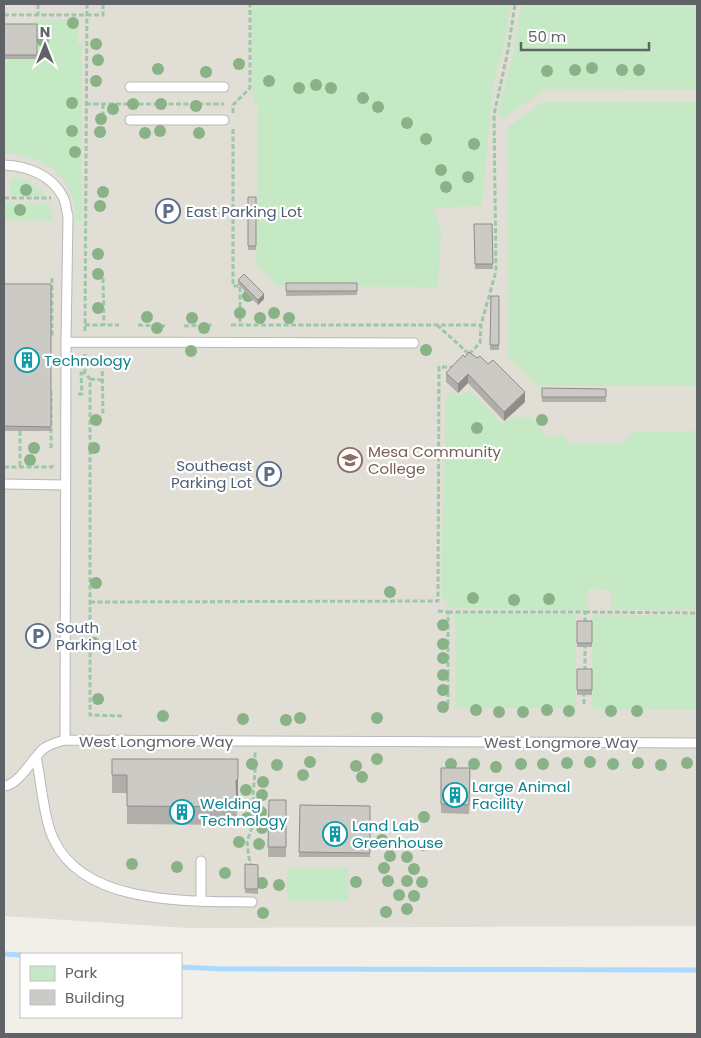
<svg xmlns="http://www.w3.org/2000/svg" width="701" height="1038" font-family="Poppins,sans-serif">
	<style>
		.education { fill: #e1ded6 }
		.green { fill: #c5e8c5 }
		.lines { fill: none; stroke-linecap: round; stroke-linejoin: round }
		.stream { stroke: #aadaff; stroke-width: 5 }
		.service-casing { stroke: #b5b8bc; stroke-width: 11 }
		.path { stroke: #9cc7a9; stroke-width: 3; stroke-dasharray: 5 2.5; stroke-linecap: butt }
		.service { stroke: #fff; stroke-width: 9 }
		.tree { fill: #89b387 }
		.wall { fill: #afaea9 }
		.shaded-wall { fill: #8f8d8a }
		.building { fill: #cccac5; stroke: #8f8d8a }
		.labels { text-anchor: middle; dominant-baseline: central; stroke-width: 4.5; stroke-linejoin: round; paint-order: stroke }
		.service-label { font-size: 15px; fill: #4e5e75; stroke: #fff; text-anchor: start }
		.culture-label { font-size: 15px; fill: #0d838f; stroke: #fff; text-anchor: start }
		.education-label { font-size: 15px; fill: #785e54; stroke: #fff; text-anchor: start }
		.street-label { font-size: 15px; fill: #5f6368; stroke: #fff }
	</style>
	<rect width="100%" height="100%" fill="#f1efe8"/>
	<path class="education" d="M4 4H697V926L187 928 4 916Z"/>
	<path class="green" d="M252 4H511L503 49 493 84 482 206 434 208 441 234 438 287 278 286 256 264 258 104 253 103Z
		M521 4H697V90L546 89 502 119 497 115 514 51Z
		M77 20V43H82L81 221H76C76 176 45 155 4 153V59H36L33 21Z
		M543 102H697V386H538L508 356V127Z
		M13 178C27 177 37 186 46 196L11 195 10 183Z
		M4 203H50L53 221 4 220Z
		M451 390 461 396 470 390 502 424 512 417H532L547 437 563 434 567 443H622L633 432 697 431V610H611V590L588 589V610L449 608 441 594 446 400Z
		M455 613 576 614V708H455Z
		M592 615H697V710L592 709Z
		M287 867H348V901H287Z"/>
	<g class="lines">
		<path class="stream" d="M4 954 21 955
			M181 967 223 969 697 970"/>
		<defs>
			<path id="service" d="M130 87H224
				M130 120H224
				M4 165C27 166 52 175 63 197 66 202 66 210 68 216L66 342 65 740
				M66 342 414 343
				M4 484 65 485
				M36 757C41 780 44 821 54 840 85 906 190 901 252 902
				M4 786C19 785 32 759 43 749 50 744 57 742 65 740L697 743
				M201 861V901"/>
		</defs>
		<use href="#service" class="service-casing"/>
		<path class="path" d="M38 4V15
			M4 15H103V4
			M86 104H224
			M103 104V132
			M233 113V105L250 88V4
			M233 129V286H240V325
			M4 198H51
			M52 278V338
			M103 278 104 325
			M85 325H119
			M138 325 165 326
			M231 325H481
			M437 325 469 354
			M184 326 213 325
			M85 331 87 4
			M85 354V373L90 379V715L122 716
			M469 354 480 343 481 325 496 271 494 115 508 50 515 4
			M102 356 103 416
			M90 379 102 380
			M78 394H82L81 373H85
			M20 431V467
			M51 448V391
			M4 467H52V464
			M90 602 438 601 439 367H455
			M438 611 448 612V706
			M448 612H585V624
			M585 612 697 613
			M585 671V645
			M584 704V692
			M252 868 249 858 247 842 255 818 253 795 255 772V752"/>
		<use href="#service" class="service"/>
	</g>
	<g class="tree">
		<circle cx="73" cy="23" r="6"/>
		<circle cx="43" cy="41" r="6"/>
		<circle cx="96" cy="44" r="6"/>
		<circle cx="98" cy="60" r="6"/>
		<circle cx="239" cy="64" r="6"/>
		<circle cx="592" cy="68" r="6"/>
		<circle cx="158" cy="69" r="6"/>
		<circle cx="575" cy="70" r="6"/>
		<circle cx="622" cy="70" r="6"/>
		<circle cx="639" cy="70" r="6"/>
		<circle cx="547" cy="71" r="6"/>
		<circle cx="206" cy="72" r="6"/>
		<circle cx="96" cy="81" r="6"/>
		<circle cx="269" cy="81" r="6"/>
		<circle cx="316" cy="85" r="6"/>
		<circle cx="299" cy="88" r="6"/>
		<circle cx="331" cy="88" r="6"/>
		<circle cx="363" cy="98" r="6"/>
		<circle cx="72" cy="103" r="6"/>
		<circle cx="133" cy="104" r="6"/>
		<circle cx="161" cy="104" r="6"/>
		<circle cx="196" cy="106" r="6"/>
		<circle cx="378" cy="107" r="6"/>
		<circle cx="113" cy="109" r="6"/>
		<circle cx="101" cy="119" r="6"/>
		<circle cx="407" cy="123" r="6"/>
		<circle cx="72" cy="131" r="6"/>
		<circle cx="160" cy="131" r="6"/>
		<circle cx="100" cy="132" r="6"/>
		<circle cx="145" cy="133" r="6"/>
		<circle cx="199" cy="133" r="6"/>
		<circle cx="426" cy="139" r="6"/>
		<circle cx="474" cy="144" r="6"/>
		<circle cx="75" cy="152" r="6"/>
		<circle cx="441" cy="170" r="6"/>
		<circle cx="468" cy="177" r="6"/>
		<circle cx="446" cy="187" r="6"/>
		<circle cx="26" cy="190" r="6"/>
		<circle cx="103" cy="192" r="6"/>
		<circle cx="100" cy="206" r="6"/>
		<circle cx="20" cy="210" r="6"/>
		<circle cx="98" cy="254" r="6"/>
		<circle cx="98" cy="274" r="6"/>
		<circle cx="248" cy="296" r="6"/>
		<circle cx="98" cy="308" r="6"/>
		<circle cx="240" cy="313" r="6"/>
		<circle cx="274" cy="313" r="6"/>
		<circle cx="147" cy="317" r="6"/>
		<circle cx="192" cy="318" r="6"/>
		<circle cx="260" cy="318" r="6"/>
		<circle cx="289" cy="318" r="6"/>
		<circle cx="157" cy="328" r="6"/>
		<circle cx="204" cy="328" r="6"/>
		<circle cx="426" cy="350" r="6"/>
		<circle cx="191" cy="351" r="6"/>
		<circle cx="96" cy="420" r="6"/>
		<circle cx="542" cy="420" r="6"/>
		<circle cx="477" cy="428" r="6"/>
		<circle cx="34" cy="448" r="6"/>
		<circle cx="94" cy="448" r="6"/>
		<circle cx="30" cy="460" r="6"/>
		<circle cx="96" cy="583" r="6"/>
		<circle cx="390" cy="592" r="6"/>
		<circle cx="473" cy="598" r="6"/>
		<circle cx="549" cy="599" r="6"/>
		<circle cx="514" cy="600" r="6"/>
		<circle cx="443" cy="625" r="6"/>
		<circle cx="94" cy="643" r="6"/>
		<circle cx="443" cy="644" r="6"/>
		<circle cx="443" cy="658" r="6"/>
		<circle cx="443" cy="675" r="6"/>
		<circle cx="443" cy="690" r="6"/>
		<circle cx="98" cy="699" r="6"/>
		<circle cx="443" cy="707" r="6"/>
		<circle cx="476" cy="710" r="6"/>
		<circle cx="547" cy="710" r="6"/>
		<circle cx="569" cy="711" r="6"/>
		<circle cx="611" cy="711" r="6"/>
		<circle cx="637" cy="711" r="6"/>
		<circle cx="499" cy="712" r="6"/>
		<circle cx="523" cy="712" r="6"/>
		<circle cx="163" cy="716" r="6"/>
		<circle cx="300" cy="718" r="6"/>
		<circle cx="377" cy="718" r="6"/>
		<circle cx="243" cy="719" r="6"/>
		<circle cx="286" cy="720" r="6"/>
		<circle cx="377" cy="759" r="6"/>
		<circle cx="310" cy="762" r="6"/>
		<circle cx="590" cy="762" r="6"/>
		<circle cx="567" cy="763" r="6"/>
		<circle cx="638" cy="763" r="6"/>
		<circle cx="687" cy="763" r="6"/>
		<circle cx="252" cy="764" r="6"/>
		<circle cx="451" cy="764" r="6"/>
		<circle cx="474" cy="764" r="6"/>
		<circle cx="521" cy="764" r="6"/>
		<circle cx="543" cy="764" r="6"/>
		<circle cx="613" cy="764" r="6"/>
		<circle cx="277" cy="765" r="6"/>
		<circle cx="661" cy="765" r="6"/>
		<circle cx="356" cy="766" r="6"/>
		<circle cx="496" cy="767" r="6"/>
		<circle cx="303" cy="775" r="6"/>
		<circle cx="362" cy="777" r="6"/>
		<circle cx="263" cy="782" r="6"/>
		<circle cx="246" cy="790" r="6"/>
		<circle cx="262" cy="795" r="6"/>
		<circle cx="248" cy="805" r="6"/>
		<circle cx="261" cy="812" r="6"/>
		<circle cx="424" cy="817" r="6"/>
		<circle cx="247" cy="818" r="6"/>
		<circle cx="262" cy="828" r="6"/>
		<circle cx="382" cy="840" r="6"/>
		<circle cx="239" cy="842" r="6"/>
		<circle cx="400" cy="843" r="6"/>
		<circle cx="259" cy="844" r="6"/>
		<circle cx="423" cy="845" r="6"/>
		<circle cx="390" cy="856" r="6"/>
		<circle cx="407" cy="857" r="6"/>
		<circle cx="132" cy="864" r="6"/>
		<circle cx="177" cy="867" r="6"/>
		<circle cx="384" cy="868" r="6"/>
		<circle cx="414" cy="869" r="6"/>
		<circle cx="225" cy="873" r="6"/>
		<circle cx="388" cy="881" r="6"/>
		<circle cx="407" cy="881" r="6"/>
		<circle cx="356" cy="882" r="6"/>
		<circle cx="422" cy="882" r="6"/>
		<circle cx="262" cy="883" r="6"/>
		<circle cx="279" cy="885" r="6"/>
		<circle cx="399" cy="895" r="6"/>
		<circle cx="414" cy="896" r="6"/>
		<circle cx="407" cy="909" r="6"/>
		<circle cx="386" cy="912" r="6"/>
		<circle cx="263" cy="913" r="6"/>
	</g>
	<path class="wall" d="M4 24H37V59H4Z
		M248 197H256V250H248Z
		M474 224H492L493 269H475Z
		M238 280 264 299 258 305 238 284Z
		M286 283H357V295L286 296Z
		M4 284H51V431H4Z
		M491 296H499V350H490Z
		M465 357 525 402 504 421 468 383 458 393 446 382V373Z
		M542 388 606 389V402H542Z
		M577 621H592V647H577Z
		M577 669H592V695H577Z
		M112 759 238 796 237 798V825L127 824V793H112Z
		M441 768H470L469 814 441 813Z
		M269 800H286V857H268Z
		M300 805 370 806V857H299Z
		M245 864 258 865V894L245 893Z"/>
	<path class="shaded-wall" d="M264 294V299L258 305V300Z
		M468 374V383L458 393V384Z
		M525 392V402L504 421V412Z
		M238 777V796L236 799V781Z"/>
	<path class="building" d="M4 24H37V55H4Z
		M248 197H256V246H248Z
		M474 224H492L493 264H475Z
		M244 274 264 294 258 300 238 280Z
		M286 283H357V291H286Z
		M4 284H51V427L4 426Z
		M491 296H499V345H490Z
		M469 352 477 358 480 356 488 364 493 360 525 392 504 412 468 374 458 384 446 373 463 355 465 357Z
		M542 388 606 389V397H542Z
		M577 621H592V643H577Z
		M577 669H592V690H577Z
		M112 759H238V778L236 781 237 807 127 806V775H112Z
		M441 768H470L469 805 441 804Z
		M269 800H286V847H268Z
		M300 805 370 806V853L299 852Z
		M245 864 258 865V889H245Z"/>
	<defs>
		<symbol id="parking-ring" viewBox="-11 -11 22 22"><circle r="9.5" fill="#fff" stroke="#5c6f8a" stroke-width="1.5"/><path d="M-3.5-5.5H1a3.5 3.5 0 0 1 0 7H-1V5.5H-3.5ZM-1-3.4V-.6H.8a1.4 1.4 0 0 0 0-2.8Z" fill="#5c6f8a"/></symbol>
		<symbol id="building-ring" viewBox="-11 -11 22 22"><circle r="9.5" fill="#fff" stroke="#0f9aa8" stroke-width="1.5"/><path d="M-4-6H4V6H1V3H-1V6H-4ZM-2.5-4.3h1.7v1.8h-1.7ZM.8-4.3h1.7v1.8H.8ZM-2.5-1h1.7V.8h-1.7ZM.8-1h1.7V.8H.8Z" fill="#0f9aa8"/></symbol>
		<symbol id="university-ring" viewBox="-11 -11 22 22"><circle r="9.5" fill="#fff" stroke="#8d6e63" stroke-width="1.5"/><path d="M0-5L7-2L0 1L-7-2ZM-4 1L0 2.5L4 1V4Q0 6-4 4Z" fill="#8d6e63"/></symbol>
	</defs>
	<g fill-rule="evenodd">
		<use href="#parking-ring" x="154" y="197" width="28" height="28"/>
		<use href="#building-ring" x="13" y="346" width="28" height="28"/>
		<use href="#university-ring" x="336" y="446" width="28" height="28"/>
		<use href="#parking-ring" x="255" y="460" width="28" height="28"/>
		<use href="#parking-ring" x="24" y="622" width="28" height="28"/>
		<use href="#building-ring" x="441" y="781" width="28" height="28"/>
		<use href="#building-ring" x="168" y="798" width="28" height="28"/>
		<use href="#building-ring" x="321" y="820" width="28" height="28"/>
	</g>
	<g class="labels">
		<g class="service-label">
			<text x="186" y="211">East Parking Lot</text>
			<text x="252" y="465" text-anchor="end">Southeast<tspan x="252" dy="17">Parking Lot</tspan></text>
			<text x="56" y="627">South<tspan x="56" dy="17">Parking Lot</tspan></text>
		</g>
		<g class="culture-label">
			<text x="44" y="360">Technology</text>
			<text x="472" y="786">Large Animal<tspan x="472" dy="17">Facility</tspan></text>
			<text x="200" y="803">Welding<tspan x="200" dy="17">Technology</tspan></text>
			<text x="352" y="825">Land Lab<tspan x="352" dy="17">Greenhouse</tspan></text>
		</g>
		<g class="education-label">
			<text x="368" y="451">Mesa Community<tspan x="368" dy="17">College</tspan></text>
		</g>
		<g class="street-label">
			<text x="156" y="741">West Longmore Way</text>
			<text x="561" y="742">West Longmore Way</text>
		</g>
	</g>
	<rect width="701" height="1038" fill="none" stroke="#5f6368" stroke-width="10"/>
	<rect x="20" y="953" width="162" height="65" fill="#ffffff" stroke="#bfc1c3"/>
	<rect x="30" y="966" width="25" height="15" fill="#c5e8c5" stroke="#bfc1c3"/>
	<text x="65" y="978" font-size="15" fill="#5f6368">Park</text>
	<rect x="30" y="990" width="25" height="15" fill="#cccac5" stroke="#bfc1c3"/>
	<text x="65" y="1003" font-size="15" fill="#5f6368">Building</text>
	<g transform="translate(45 45)" stroke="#ffffff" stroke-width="4" paint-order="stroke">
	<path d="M0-4L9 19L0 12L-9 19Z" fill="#5f6368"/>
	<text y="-8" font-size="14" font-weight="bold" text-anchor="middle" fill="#5f6368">N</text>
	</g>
	<path d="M521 42v8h128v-8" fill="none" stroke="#5f6368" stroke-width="2.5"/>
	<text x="528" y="42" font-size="15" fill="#5f6368" stroke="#ffffff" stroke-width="4" paint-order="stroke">50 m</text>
</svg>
